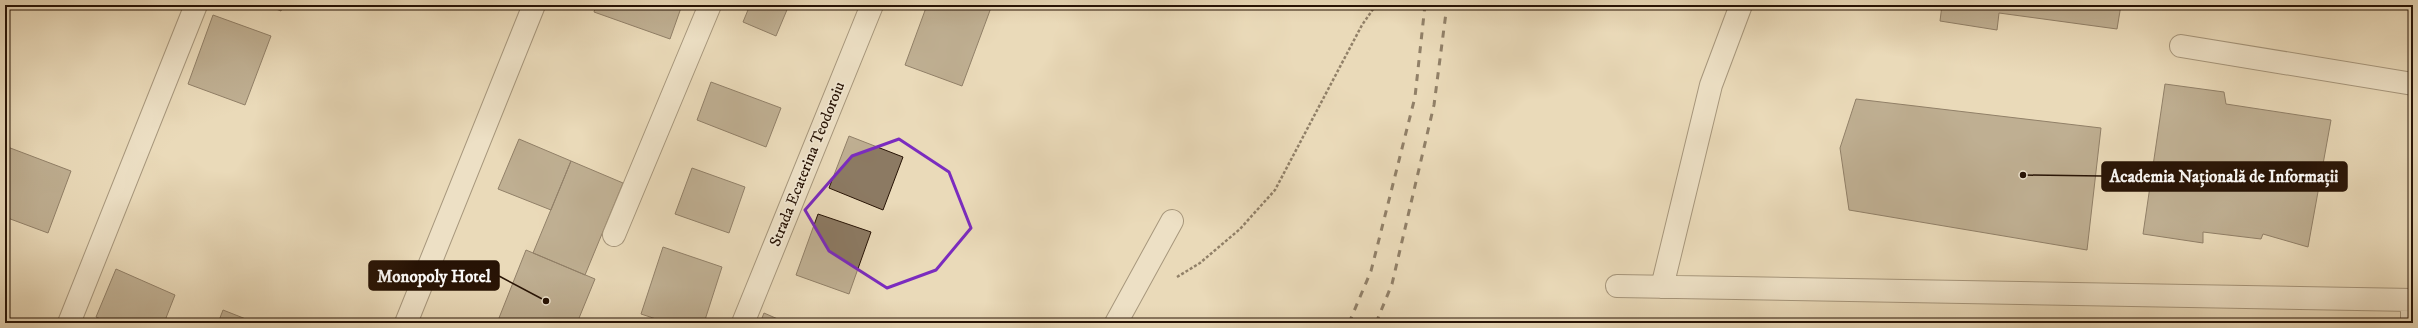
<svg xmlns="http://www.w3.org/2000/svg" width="2418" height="328" font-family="'IM FELL DW Pica',serif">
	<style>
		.building { fill: #8c7a63; stroke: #271305 }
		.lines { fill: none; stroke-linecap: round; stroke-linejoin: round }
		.minor-casing { stroke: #584532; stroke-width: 24 }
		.path { stroke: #271305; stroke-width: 2.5; stroke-dasharray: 3 2; stroke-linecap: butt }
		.minor { stroke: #f1e7d2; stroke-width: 22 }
		.rail { stroke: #271305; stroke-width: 3; stroke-dasharray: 7 7; stroke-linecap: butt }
		.marked { fill: none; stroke: #7b2cbf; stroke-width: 3; stroke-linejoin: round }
		.labels { text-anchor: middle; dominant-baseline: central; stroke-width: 3.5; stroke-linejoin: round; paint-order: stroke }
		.street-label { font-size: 16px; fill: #271305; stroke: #f1e7d2 }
		.leader { fill: none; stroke: #271305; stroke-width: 1.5 }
		.callout-dot { fill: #271305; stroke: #f1e7d2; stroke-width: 1.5 }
		.callout { fill: #271305; stroke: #271305; stroke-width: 1.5 }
		.callout-label { font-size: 17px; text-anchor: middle; font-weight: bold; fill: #fff }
	</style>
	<rect width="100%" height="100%" fill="#eadab9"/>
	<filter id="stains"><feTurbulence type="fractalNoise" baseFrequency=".005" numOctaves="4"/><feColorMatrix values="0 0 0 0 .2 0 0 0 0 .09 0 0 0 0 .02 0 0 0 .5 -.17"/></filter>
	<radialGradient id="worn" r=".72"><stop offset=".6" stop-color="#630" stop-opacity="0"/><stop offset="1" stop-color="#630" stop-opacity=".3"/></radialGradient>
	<path class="building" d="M266 5H283L281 11Z
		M596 5H682L670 39 594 12Z
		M750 5H789L776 36 743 22Z
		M927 5H992L962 86 905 65Z
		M1942 5H2121L2117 29 1999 13 1997 30 1940 21Z
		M213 15 271 36 245 105 188 84Z
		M711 82 781 108 766 147 697 120Z
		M2165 84 2224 92 2226 104 2331 120 2308 247 2263 234 2261 239 2203 232V243L2143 234Z
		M1856 99 2101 128 2087 250 1849 210 1840 148Z
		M849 136 903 157 883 210 829 188Z
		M519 139 571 161 551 210 498 189Z
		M5 146 71 171 48 233 5 217Z
		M571 161 623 183 585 275 533 253Z
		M692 168 745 187 729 233 675 214Z
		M818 214 871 232 849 294 796 275Z
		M663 247 722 267 704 323H668L641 314Z
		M526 250 595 279 577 323H497Z
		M116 269 175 295 164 323H110L96 317Z
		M223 310 256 323H218Z
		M764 313 787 323H760Z"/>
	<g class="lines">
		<defs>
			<path id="minor" d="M2181 46 2413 84
				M614 235 710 5
				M1617 286 2413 300
				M1662 287 1711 85 1741 5
				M69 323 196 5
				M406 323 534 5
				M743 323 872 5
				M1116 323 1172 221
				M2412 323V300"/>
		</defs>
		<use href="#minor" class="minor-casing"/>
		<path class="path" d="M1177 277 1200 263 1240 229 1275 190 1362 25 1376 5"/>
		<use href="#minor" class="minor"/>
		<path class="rail" d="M1349 323 1371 271 1415 97 1425 5
			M1376 323 1392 284 1434 105 1447 5"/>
	</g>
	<path d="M0 0H2418V328H0ZM899 139 949 172 971 228 936 270 887 288 829 251 805 210 852 156Z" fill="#eadab9" fill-opacity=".55" fill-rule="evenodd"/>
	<path class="marked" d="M899 139 949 172 971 228 936 270 887 288 829 251 805 210 852 156Z"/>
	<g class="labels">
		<g class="street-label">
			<text transform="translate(807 164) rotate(-68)">Strada Ecaterina Teodoroiu</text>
		</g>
	</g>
	<path class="leader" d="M2023 175L2102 176M546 301L499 276"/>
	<g class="callout-dot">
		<circle cx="2023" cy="175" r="4"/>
		<circle cx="546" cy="301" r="4"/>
	</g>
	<g class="callout">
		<rect x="2102" y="162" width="245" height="29" rx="4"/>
		<rect x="369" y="261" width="130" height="29" rx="4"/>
	</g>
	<g class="callout-label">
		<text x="2224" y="182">Academia Națională de Informații</text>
		<text x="434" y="282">Monopoly Hotel</text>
	</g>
	<rect width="2418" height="328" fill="none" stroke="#eadab9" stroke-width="20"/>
	<rect x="6" y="6" width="2406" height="316" fill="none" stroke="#271305" stroke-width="2"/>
	<rect x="10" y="10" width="2398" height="308" fill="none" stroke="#271305"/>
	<rect width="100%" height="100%" filter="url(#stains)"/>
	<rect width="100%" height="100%" fill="url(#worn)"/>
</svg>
